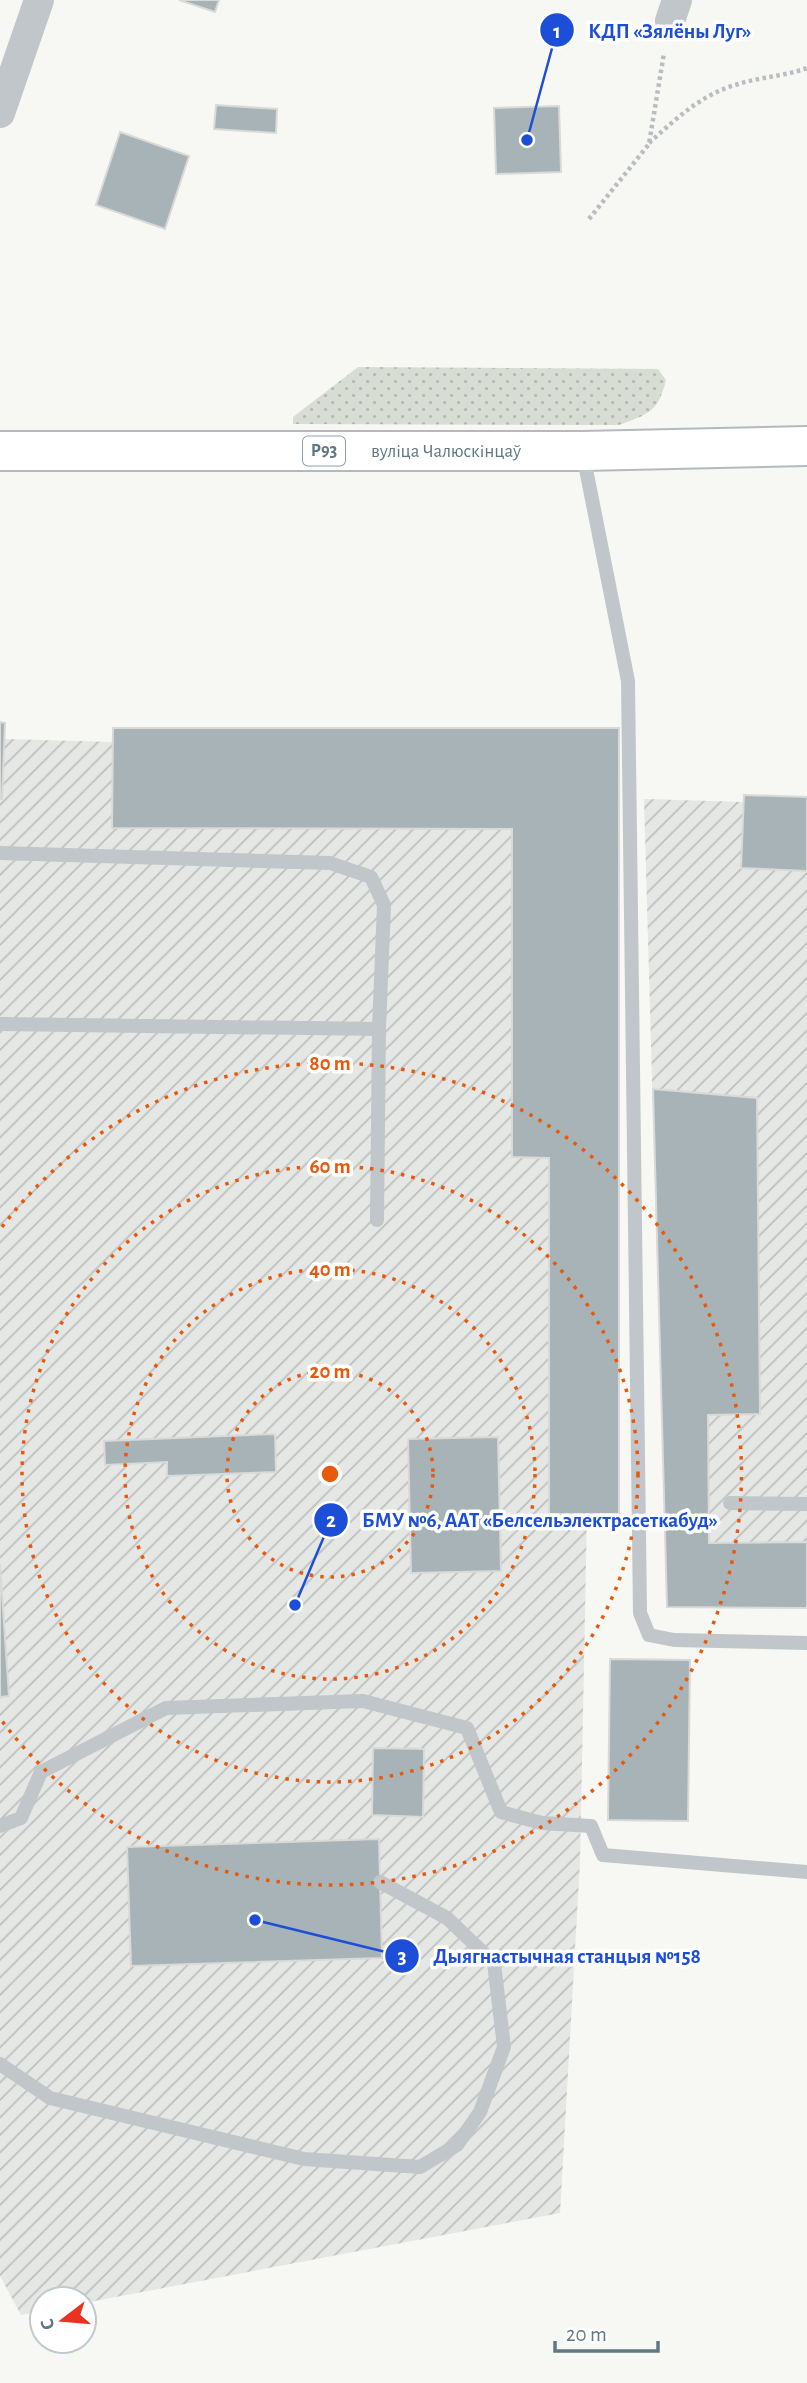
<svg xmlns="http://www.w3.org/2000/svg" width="807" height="2383" font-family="'Alegreya Sans',sans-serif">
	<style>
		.industrial { fill: url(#industrial-furrows) }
		.grass { fill: url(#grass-dots) }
		.building { fill: #a7b3b7; stroke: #d9d9d7; stroke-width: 2 }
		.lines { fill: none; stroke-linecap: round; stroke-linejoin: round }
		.primary-casing { stroke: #b3babd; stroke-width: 42 }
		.path { stroke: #b8bdbf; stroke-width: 4.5; stroke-dasharray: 3.5 3.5; stroke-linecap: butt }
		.service { stroke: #c0c6c9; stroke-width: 14 }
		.minor { stroke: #c0c6c9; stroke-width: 30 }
		.primary { stroke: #fff; stroke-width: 38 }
		.ring { fill: none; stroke: #e8590c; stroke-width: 3.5; stroke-dasharray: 3.5 7 }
		.labels { text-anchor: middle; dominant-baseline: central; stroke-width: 7; stroke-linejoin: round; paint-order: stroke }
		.shield { fill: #fff; stroke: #90a0a7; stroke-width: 2 }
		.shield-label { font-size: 18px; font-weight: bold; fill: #617881 }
		.street-label { font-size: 19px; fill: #617881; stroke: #fff }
		.centre { fill: #e8590c; stroke: #fff; stroke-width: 3.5 }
		.ring-label { font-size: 21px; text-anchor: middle; font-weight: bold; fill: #e8590c; stroke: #fff; stroke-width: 7; stroke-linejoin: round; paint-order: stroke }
		.leader { fill: none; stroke: #1d4ed8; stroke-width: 2.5 }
		.callout-dot { fill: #1d4ed8; stroke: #fff; stroke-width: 2.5 }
		.mark-label { font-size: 21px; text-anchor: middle; font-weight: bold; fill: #fff }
		.callout-label { font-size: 21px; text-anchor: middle; font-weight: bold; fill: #1d4ed8; stroke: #fff; stroke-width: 7; stroke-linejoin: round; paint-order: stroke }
	</style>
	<defs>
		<pattern id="industrial-furrows" width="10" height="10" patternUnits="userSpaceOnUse" patternTransform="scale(1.75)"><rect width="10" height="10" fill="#e5e7e5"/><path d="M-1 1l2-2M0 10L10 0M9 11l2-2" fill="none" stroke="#bdc0bf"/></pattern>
		<pattern id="grass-dots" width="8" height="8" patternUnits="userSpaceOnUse" patternTransform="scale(1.75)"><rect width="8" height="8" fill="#d8ddd3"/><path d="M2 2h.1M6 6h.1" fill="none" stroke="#b3b8b1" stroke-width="1.8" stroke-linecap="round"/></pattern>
	</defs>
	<rect width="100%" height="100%" fill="#f7f7f4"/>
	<path class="industrial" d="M0 722 5 723V739L112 742 113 728H513L512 1157 549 1158V1514H587L580 1862 560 2213 84 2303V2299H42V2311L21 2315 0 2276Z
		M744 795 807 797V1608L667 1607 644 799 743 802Z"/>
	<path class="grass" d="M358 367 658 369 666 380C658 412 649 414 619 425L293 424V417Z"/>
	<path class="building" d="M179 0H219L215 12Z
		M216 105 277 109 276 133 214 129Z
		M559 106 561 172 496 174 494 108Z
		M120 132 189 156 165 229 96 205Z
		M0 722 5 723 2 799H0Z
		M113 728H619V1514H549V1158L512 1157V829L112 828Z
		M744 795 807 797V871L741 868Z
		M653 1089 757 1098 760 1414 708 1415 709 1543 807 1542V1608L667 1607Z
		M275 1434 276 1472 167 1476V1462L105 1465 104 1441Z
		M498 1437 501 1571 411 1573 408 1439Z
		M0 1564 9 1696 0 1697Z
		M610 1659 690 1660 688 1821 608 1820Z
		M373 1748 424 1749 423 1817 372 1815Z
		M379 1839 382 1958 131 1966 127 1847Z"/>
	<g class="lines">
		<defs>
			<path id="primary" d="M0 451H583L807 446"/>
		</defs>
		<use href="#primary" class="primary-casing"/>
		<path class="path" d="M649 143C677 118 702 94 738 84 761 77 785 76 807 68
			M589 219 649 144 664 53"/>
		<path class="service" d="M583 454 628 681 640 1613 649 1635 674 1640 807 1643
			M0 853 330 863 371 877 384 905 379 1029 377 1220
			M0 1024 379 1029
			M730 1503 807 1504
			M0 1826 21 1818 41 1772 166 1708 363 1701 467 1728 501 1812 542 1823 591 1826 603 1855 807 1872
			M0 2064 50 2098 304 2159 420 2167 457 2145 480 2112 504 2047 494 1963 447 1918 380 1882"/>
		<path class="minor" d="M670 21 677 0
			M0 113 39 0"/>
		<use href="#primary" class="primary"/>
	</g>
	<g class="ring">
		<circle cx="330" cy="1474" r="103"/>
		<circle cx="330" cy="1474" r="205"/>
		<circle cx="330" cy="1474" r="308"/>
		<path d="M2 1227A411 411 0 1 1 2 1721"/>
	</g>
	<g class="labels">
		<rect class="shield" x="303" y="436.5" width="42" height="29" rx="5"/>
		<g class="shield-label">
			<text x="324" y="451">Р93</text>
		</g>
		<g class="street-label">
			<text x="446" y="451">вуліца Чалюскінцаў</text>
		</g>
	</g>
	<circle cx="330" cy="1474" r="10" class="centre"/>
	<g class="ring-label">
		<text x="330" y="1070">80 m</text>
		<text x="330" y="1173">60 m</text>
		<text x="330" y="1276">40 m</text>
		<text x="330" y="1378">20 m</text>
	</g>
	<path class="leader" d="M527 140L557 30M295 1605L331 1520M255 1920L402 1956"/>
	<g class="callout-dot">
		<circle cx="527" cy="140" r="7"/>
		<circle cx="295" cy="1605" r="7"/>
		<circle cx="255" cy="1920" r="7"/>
		<circle cx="557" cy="30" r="18"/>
		<circle cx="331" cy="1520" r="18"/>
		<circle cx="402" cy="1956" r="18"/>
	</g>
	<g class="mark-label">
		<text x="557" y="38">1</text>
		<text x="331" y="1527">2</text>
		<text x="402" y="1963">3</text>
	</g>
	<g class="callout-label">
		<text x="670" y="38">КДП «Зялёны Луг»</text>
		<text x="540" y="1527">БМУ №6, ААТ «Белсельэлектрасеткабуд»</text>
		<text x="567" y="1963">Дыягнастычная станцыя №158</text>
	</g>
	<g transform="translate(63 2320) rotate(254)"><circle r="33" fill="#ffffff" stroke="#c0c9cd" stroke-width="2"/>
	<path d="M0-5L12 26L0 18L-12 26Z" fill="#eb3120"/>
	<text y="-10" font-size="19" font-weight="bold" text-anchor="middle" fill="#617881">С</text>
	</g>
	<path d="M555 2341v10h103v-10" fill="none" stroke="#617881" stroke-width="3.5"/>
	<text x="566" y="2341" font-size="21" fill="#617881" stroke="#ffffff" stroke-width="5" paint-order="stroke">20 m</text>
</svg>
